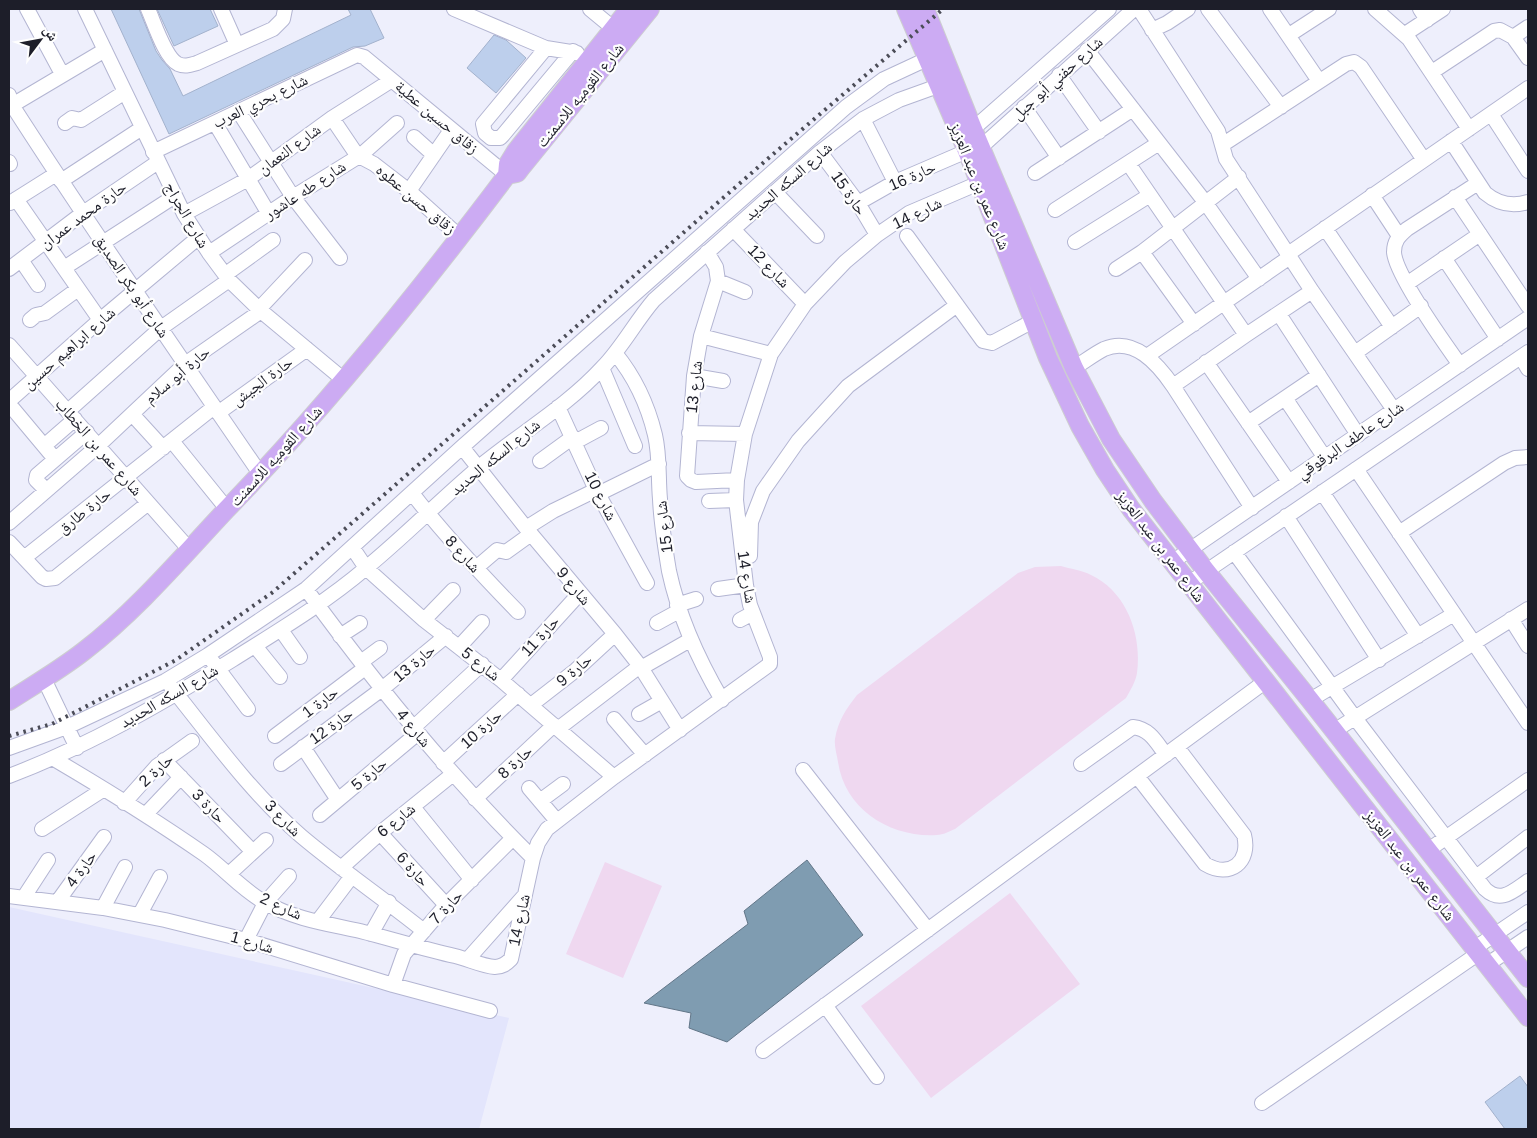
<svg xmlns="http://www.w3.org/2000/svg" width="1537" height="1138" font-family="Helvetica,'Noto Naskh Arabic',sans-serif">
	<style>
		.built { fill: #e3e5fc }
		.green { fill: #efd8f0 }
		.water { fill: #7f9cb1; stroke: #627688 }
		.building { fill: #bdcfec; stroke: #a3b2cd }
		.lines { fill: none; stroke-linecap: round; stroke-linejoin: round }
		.minor-casing { stroke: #b3b5d2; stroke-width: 16 }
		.major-casing { stroke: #cdced0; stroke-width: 20 }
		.minor { stroke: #fff; stroke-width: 14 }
		.major { stroke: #ccabf3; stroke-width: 18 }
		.rail { stroke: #4b4c57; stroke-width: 4; stroke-dasharray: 2.5 5; stroke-linecap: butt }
		.labels { text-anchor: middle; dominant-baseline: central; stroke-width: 4.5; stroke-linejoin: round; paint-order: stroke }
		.street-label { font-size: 16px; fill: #1d1e29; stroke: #fefefe }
	</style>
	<rect width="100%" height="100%" fill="#eeeffc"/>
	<path class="built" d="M9 907 509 1018 479 1129H9Z"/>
	<path class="green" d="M1061 566C1070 569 1082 570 1091 575 1127 592 1142 635 1137 673 1136 681 1130 691 1126 698L955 829C950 831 943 835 937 835 891 838 845 810 838 762 837 755 834 746 835 739 838 721 846 709 857 695L1018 573 1035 567Z
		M605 862 662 886 623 978 566 954Z
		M1010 893 1080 984 931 1098 861 1006Z"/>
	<path class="water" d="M807 860 863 935 727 1042 689 1028 691 1013 644 1003 748 924 744 911Z"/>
	<path class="building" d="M111 9H139L156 51 162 60 170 69 183 96 351 15 348 9H370L384 38 365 46 353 47 169 134Z
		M157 9H210L218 26 174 46Z
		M494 35 506 40 526 58 496 93 467 68Z
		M1520 1076 1528 1087V1129H1505L1485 1102Z"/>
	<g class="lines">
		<defs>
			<path id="minor" d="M27 9 62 74
				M85 9 184 214 209 253 229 280 261 311 344 380
				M148 9C154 22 165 58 178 64 185 67 190 65 197 63L273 29 283 19 285 9
				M221 9 237 45
				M454 9 546 48 577 53
				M590 9 613 28
				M1139 9 1218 131 1226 159 1312 291 1394 410
				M1208 9 1281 107
				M1270 9 1319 81
				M1375 9 1409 39 1469 129
				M1420 9 1427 20
				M1152 30 1167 23 1188 9
				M1405 34 1443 9
				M1289 35 1329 9
				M1513 37 1528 27
				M546 48 483 124 485 133 491 138H500L503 135 573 51
				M1087 50 1205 202 1259 279
				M1432 72 1494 31 1500 30 1513 37 1528 58
				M1059 75 1099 132
				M9 95 12 105C92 230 177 352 261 475
				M9 107 105 50
				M1024 107 1059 158
				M239 112 293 197 340 258
				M1491 114 1528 171
				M332 118 357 155 374 164 409 191 460 237
				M863 119 895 182
				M65 123 72 118 81 120 125 92
				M215 123 269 214
				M973 129 1109 9
				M414 137 434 155
				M1451 141 1485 193C1498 204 1512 207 1528 202
				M1222 145 1346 64 1354 62 1361 67 1424 160
				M981 147 1134 9
				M153 152 357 55 364 57 507 175
				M820 152 858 203 877 235
				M9 162 10 164
				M1128 163 1246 335
				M1035 173 1133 109
				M61 181 142 128
				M409 191 451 130
				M775 192 817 236
				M1372 195 1399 236
				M1455 197 1528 306
				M16 199 100 320
				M10 203 56 174
				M858 203 895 182 967 151
				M1055 210 1159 143
				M184 214 248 179 332 118 392 80
				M1325 228 1392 327
				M733 229 805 304
				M907 236 983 341 992 343 1033 321
				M1075 242 1150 195
				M707 252 716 267 718 281 701 336 694 376 687 476 691 480 696 482 737 480
				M1142 252 1194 324
				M209 253 293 197 361 155 397 123
				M1288 254 1528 88
				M1444 258 1498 339
				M21 260 38 285
				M64 268 175 196
				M9 269 83 213 158 162
				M1116 269 1142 252 1239 177
				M226 274 273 240
				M718 281 745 292
				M1408 283 1480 234
				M259 309 305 260
				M1279 314 1358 435
				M30 320 36 315 45 313 78 289
				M701 336 771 354
				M9 345 189 549
				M615 353C634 376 648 406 655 435 660 456 658 478 660 499 661 523 665 547 669 571 679 618 698 659 722 700
				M1355 353 1421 306
				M1147 356 1290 257
				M1521 357 1528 369
				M1206 362 1289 482
				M1460 365C1445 344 1395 274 1394 252 1394 241 1399 236 1407 229L1478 183
				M602 368 635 446
				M1074 368C1084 362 1094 354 1104 349 1134 336 1158 364 1173 386L1252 508
				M694 376 723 381
				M1173 386 1246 335 1312 291
				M1285 398 1325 458
				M9 401 100 320 199 237
				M9 404 55 459
				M558 407 596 490 647 583
				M68 411 161 328 229 280
				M218 413 307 349
				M132 414 163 448
				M1248 423 1319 375
				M689 433 745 434
				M172 441 227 509
				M575 442 601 428
				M44 446 75 419
				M462 447 526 528 615 634 640 666 680 730
				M540 461 573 437
				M1356 469 1528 723
				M46 490 36 480 37 475 87 432
				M1322 492 1418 636
				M412 493C444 535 481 574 518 612
				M598 494 659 464
				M709 501 736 500
				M1286 516 1379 660
				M9 523 99 445 185 364 261 311
				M526 528 553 511 596 490
				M1399 533 1504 463 1515 458 1528 457
				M9 542 42 577 46 579 55 578 147 504
				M352 547 366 568 424 620 501 680 614 777
				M1234 552 1355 718 1485 889C1501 904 1513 891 1528 881
				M750 556 751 522 763 491 798 441 848 386 957 305
				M24 558 214 407
				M1172 562 1528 318
				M476 568 497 550 506 552 531 534
				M1189 583 1528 352
				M306 589C375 684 449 775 533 858
				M718 589 746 585
				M677 605 696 599
				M1511 619 1528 646
				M424 620 453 590
				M740 620 753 613
				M657 623 679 611
				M281 630 300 657
				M340 636 360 623
				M255 646 280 677
				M459 647 482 622
				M213 662 248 709
				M361 662 380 648
				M641 668 690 640
				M44 679 77 748
				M501 680 580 593
				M171 687C212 738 251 793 301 836 340 869 383 898 424 931
				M1310 700 1454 614
				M531 705 576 670 615 634
				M639 714 662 701
				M614 719 645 755
				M413 728 482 664
				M559 728 640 666
				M1334 731 1528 609
				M275 736 365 668
				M303 747 338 800
				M9 748 67 727 165 681 208 655 306 589 462 447 846 107 884 79 927 59
				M54 759C105 789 155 820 204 854 225 869 243 891 266 903 294 919 329 924 360 931 392 939 423 949 455 956 468 959 482 966 495 967 502 967 506 964 511 959L533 858 538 843 547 829 614 777 770 664V657L750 605 746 585 736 500 737 480 745 434 771 354 805 304 845 262 877 235 909 213 979 183
				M164 760 253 852
				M443 763 518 694
				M281 764 382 689 446 636
				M1081 764 1133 727C1150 729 1156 742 1166 755
				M803 770 928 930
				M9 776C88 746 161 704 232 660 278 631 325 603 366 568 405 536 440 500 478 468 519 434 566 407 602 368 622 348 635 322 654 300L820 152 863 119 899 100 938 86
				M1137 776 1205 864C1230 879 1251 862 1244 835L1177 747
				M529 788 557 821
				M475 799 554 725
				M540 801 563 784
				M124 803 157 766 192 741
				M413 807 472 880
				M146 814 181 777
				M320 815 418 733
				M42 829 104 789
				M380 833 446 905
				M1427 851 1528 780
				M341 868 380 833 453 774
				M229 874 266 840
				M1476 877 1528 837
				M9 896 103 908 165 920 246 940 393 985 490 1011
				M24 897 48 860
				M58 901 104 837
				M103 908 125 867
				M140 914 160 877
				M318 921 352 876
				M371 934 389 902
				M246 940 265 903 289 876
				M1475 948 1528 912
				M468 959 524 896
				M1488 964 1528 937
				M393 985 404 954 446 905 513 838
				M825 1005 877 1077
				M763 1051 1266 681
				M1262 1103 1479 953"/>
			<path id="major" d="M906 9 967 151 1048 358 1080 426 1105 470 1131 509 1528 1017
				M925 9 973 129 1074 368 1111 439 1153 501 1206 571 1310 700 1528 978
				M507 175 517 173 520 169 650 9
				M9 701C34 685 61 669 84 651 136 611 181 558 226 510 327 406 419 292 507 175L508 164 516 151 629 9"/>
		</defs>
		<use href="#minor" class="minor-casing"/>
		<use href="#major" class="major-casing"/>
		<use href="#minor" class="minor"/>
		<use href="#major" class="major"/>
		<path class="rail" d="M9 736 52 724 176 660 273 592 771 156 943 9"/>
	</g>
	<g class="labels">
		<g class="street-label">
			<text transform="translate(1057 78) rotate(-42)">شارع حفني أبو جبل</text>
			<text transform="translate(580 95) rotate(-51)">شارع القوميه للاسمنت</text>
			<text transform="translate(260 101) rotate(-26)">شارع بحري العرب</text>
			<text transform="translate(437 117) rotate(40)">زقاق حسين عطية</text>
			<text transform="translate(289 149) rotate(-36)">شارع النعمان</text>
			<text transform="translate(912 176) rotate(-24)">حارة 16</text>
			<text transform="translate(788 181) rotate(-41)">شارع السكه الحديد</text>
			<text transform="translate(980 186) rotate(68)">شارع عمر بن عبد العزيز</text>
			<text transform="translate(305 190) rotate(-33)">شارع طه عاشور</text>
			<text transform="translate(849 193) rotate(55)">حارة 15</text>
			<text transform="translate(416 199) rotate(40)">زقاق حسن عطوه</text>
			<text transform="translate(917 213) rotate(-26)">شارع 14</text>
			<text transform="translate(83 215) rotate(-36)">حارة محمد عمران</text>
			<text transform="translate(187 215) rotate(60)">شارع الجراج</text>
			<text transform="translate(769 266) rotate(46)">شارع 12</text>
			<text transform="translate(132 286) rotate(56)">شارع أبو بكر الصديق</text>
			<text transform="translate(69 348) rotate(-41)">شارع ابراهيم حسين</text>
			<text transform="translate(177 375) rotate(-40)">حارة أبو سلام</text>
			<text transform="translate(262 381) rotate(-36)">حارة الجيش</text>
			<text transform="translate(694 387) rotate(-84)">شارع 13</text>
			<text transform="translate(1350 440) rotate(-34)">شارع عاطف البرقوقي</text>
			<text transform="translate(99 447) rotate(49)">شارع عمر بن الخطاب</text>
			<text transform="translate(276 456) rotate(-48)">شارع القوميه للاسمنت</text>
			<text transform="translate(495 457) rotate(-39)">شارع السكه الحديد</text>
			<text transform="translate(601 496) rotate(63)">شارع 10</text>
			<text transform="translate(84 511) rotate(-38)">حارة طارق</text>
			<text transform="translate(664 527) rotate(-97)">شارع 15</text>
			<text transform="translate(1161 546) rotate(53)">شارع عمر بن عبد العزيز</text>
			<text transform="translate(463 554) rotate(48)">شارع 8</text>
			<text transform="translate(747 577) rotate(81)">شارع 14</text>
			<text transform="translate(574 586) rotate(50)">شارع 9</text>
			<text transform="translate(540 636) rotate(-48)">حارة 11</text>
			<text transform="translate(414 663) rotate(-40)">حارة 13</text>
			<text transform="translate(481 664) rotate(38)">شارع 5</text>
			<text transform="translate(574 670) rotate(-40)">حارة 9</text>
			<text transform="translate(169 696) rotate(-30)">شارع السكه الحديد</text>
			<text transform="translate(320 702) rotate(-37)">حارة 1</text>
			<text transform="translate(331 726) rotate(-36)">حارة 12</text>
			<text transform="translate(414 728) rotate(50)">شارع 4</text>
			<text transform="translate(481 729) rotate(-42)">حارة 10</text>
			<text transform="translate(515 762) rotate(-43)">حارة 8</text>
			<text transform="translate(156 770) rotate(-43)">حارة 2</text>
			<text transform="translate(369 774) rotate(-40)">حارة 5</text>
			<text transform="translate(209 806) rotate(46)">حارة 3</text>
			<text transform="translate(283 818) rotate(45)">شارع 3</text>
			<text transform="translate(396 820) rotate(-39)">شارع 6</text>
			<text transform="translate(1410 865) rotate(52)">شارع عمر بن عبد العزيز</text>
			<text transform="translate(81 869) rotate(-54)">حارة 4</text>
			<text transform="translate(413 869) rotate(48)">حارة 6</text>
			<text transform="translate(281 906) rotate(24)">شارع 2</text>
			<text transform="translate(446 907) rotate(-47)">حارة 7</text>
			<text transform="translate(519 920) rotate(-78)">شارع 14</text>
			<text transform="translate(252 942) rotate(16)">شارع 1</text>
		</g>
	</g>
	<rect width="1537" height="1138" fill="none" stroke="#1d1e29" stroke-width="20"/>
	<g transform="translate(40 40) rotate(58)" stroke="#fefefe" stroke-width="4" paint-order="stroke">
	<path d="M0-4L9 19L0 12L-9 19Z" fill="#1d1e29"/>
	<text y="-8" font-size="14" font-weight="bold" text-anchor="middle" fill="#1d1e29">ش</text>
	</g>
</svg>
